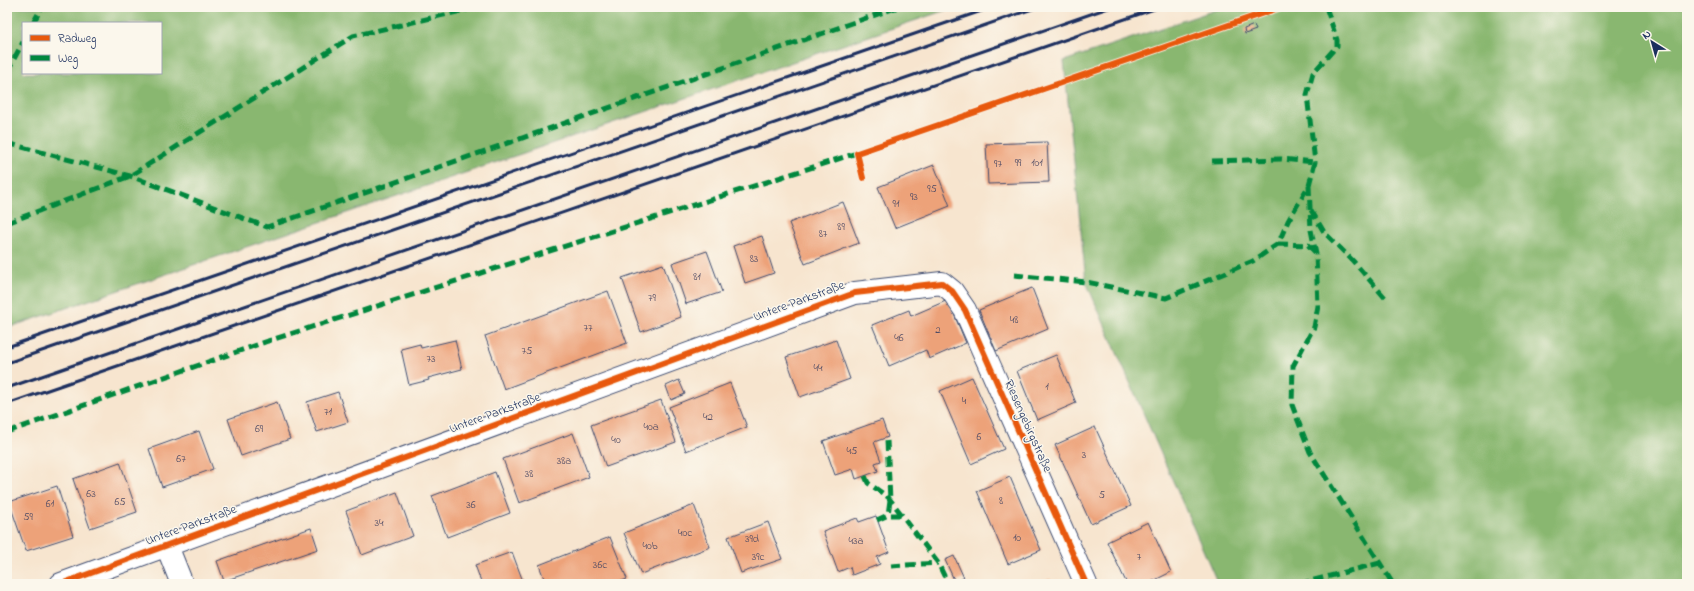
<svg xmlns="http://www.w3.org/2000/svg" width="1694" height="591" font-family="'Indie Flower',sans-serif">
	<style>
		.forest { fill: #89b770; stroke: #527367; fill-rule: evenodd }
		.building { fill: #eda279 }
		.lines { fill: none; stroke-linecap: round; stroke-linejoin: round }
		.street-casing { stroke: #3c4a6f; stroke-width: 24 }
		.street { stroke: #fff; stroke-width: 22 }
		.rail { stroke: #1b2f5e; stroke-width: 3 }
		.quiet { stroke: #00873e; stroke-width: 5; stroke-dasharray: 10 5; stroke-linecap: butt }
		.cycleway-casing { stroke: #fbf7ec; stroke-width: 8 }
		.cycleway { stroke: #e8590c; stroke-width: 6 }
		.labels { text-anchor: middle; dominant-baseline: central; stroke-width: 3; stroke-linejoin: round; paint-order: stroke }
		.number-label { font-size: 11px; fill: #504c65 }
		.street-label { font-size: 13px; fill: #1b2f5e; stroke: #fbf7ec }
	</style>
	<rect width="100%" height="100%" fill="#fbf7ec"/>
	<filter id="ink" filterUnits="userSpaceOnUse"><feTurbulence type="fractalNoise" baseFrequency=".025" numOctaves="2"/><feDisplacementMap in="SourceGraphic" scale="8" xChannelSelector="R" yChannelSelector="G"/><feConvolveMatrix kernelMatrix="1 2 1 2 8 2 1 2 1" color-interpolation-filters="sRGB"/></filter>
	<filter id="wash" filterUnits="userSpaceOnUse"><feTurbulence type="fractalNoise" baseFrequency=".012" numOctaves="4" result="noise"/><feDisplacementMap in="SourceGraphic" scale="16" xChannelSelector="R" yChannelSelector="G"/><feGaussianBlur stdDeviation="0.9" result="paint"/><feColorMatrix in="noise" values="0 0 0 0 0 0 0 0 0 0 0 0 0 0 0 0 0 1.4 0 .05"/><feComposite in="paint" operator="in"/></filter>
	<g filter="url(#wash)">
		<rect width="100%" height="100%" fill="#f7e5cf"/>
		<path class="forest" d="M7 7H955L7 328ZM23 23H161V73H23Z
			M1224 7H1687V584H1218L1086 282 1064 61Z"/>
		<g id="blocks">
			<path class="building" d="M1254 25 1256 30 1245 34 1244 29Z
				M1047 142 1049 182 988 184 986 144Z
				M934 165 950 206 895 228 878 187Z
				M843 202 859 243 805 264 789 223Z
				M762 236 774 273 745 283 733 246Z
				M707 251 722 292 686 304 672 263Z
				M663 264 681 317 641 332 622 278Z
				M1032 288 1048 329 996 351 979 310Z
				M608 291 627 343 504 389 485 336Z
				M948 300 966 343 929 359 926 350 889 366 872 325 909 310 911 316Z
				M455 340 462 369 428 378 429 380 409 385 401 349 420 344 421 348Z
				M836 340 850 379 800 397 786 357Z
				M1056 355 1076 403 1037 420 1017 371Z
				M972 377 1004 449 971 464 940 391Z
				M679 380 685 394 671 400 666 386Z
				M730 383 747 427 686 451 669 407Z
				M338 392 348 422 317 432 307 402Z
				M661 400 676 442 606 467 591 425Z
				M277 402 290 439 241 456 228 419Z
				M882 420 888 437 874 442 881 461 875 463 878 471 856 479 853 469 835 475 823 441Z
				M1095 427 1131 506 1091 524 1055 445Z
				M199 431 213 469 162 487 149 449Z
				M573 433 589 477 519 503 503 459Z
				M120 462 137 512 90 528 73 479Z
				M495 472 510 513 447 537 432 496Z
				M1010 477 1041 550 1008 564 977 491Z
				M57 486 73 536 26 551 9 502Z
				M397 492 413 536 362 555 346 511Z
				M694 505 710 547 641 574 624 533Z
				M876 516 889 552 877 557 880 564 852 575 850 567 838 572 823 531 857 518 859 522Z
				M768 522 782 559 741 573 728 537Z
				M1148 522 1171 572 1147 584H1127L1107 542Z
				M311 528 318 549 224 581 217 561Z
				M610 537 627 579 614 584H546L539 565Z
				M512 552 524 584H482L475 565Z
				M954 556 964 578 955 582 945 560Z
				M1050 579 1052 584H1038Z"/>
		</g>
	</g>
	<g filter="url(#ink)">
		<use href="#blocks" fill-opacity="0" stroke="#3c4a6f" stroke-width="1"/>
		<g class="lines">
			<defs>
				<path id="street" d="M167 546 182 584
					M61 584 855 293 942 283 952 291 965 310 1086 584"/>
			</defs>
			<use href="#street" class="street-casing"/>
			<use href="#street" class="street"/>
			<path class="rail" d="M7 347 993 7
				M7 363 1038 7
				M7 388 1111 7
				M7 404 1160 7"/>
			<path class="quiet" d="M33 23 42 7
				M7 72 23 42
				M7 143 130 176 267 227 898 7
				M1212 161 1281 159 1315 162
				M1309 185 1311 230 1316 254 1318 306 1314 327 1293 366 1292 405 1310 452 1393 584
				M1311 210 1324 232 1353 261 1387 300
				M7 223 130 176 353 36 479 7
				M1278 244 1308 245 1315 252
				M1014 275 1086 282 1166 298 1253 261 1278 244 1288 221 1309 185 1315 162 1307 95 1313 73 1337 46V40L1326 7
				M7 432 268 341 857 153
				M887 441 890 500 888 515
				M865 476 868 483 888 497 902 515 938 563 948 584
				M877 520 888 515H902
				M891 566 938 563
				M1299 584 1380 563"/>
			<defs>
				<path id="cycleway" d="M863 178 857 153 1281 7
					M61 584 855 293 942 283 952 291 965 310 1086 584"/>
			</defs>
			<use href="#cycleway" class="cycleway-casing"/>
			<use href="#cycleway" class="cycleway"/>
		</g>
	</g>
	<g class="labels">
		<g class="number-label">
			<text x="1018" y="163">99</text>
			<text x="1037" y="163">101</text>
			<text x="998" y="164">97</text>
			<text x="932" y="189">95</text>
			<text x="914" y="197">93</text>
			<text x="896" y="204">91</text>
			<text x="841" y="227">89</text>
			<text x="823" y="234">87</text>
			<text x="754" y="259">83</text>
			<text x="697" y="277">81</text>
			<text x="652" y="298">79</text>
			<text x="1014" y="320">48</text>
			<text x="588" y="328">77</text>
			<text x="938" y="330">2</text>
			<text x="899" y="338">46</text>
			<text x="527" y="351">75</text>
			<text x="431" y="359">73</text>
			<text x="818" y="368">44</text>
			<text x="1047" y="387">1</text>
			<text x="964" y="401">4</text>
			<text x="328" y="412">71</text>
			<text x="708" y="417">42</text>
			<text x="651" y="427">40a</text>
			<text x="259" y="429">69</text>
			<text x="979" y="437">6</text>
			<text x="616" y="440">40</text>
			<text x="852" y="451">45</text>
			<text x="1084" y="455">3</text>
			<text x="181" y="459">67</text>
			<text x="564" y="461">38a</text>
			<text x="529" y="474">38</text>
			<text x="91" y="494">63</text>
			<text x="1102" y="495">5</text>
			<text x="1001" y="501">8</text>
			<text x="120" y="502">65</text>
			<text x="50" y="504">61</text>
			<text x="471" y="505">36</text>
			<text x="28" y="517">59</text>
			<text x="379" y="523">34</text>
			<text x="685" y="533">40c</text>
			<text x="1017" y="538">10</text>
			<text x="752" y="539">39d</text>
			<text x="856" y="541">43a</text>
			<text x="650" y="546">40b</text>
			<text x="758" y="557">39c</text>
			<text x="1139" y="557">7</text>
			<text x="600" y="565">36c</text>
		</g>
		<g class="street-label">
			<text transform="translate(799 301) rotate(-20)">Untere Parkstraße</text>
			<text transform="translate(495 413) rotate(-20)">Untere Parkstraße</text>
			<text transform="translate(1028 426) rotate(66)">Riesengebirgstraße</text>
			<text transform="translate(191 525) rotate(-20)">Untere Parkstraße</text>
		</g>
	</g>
	<rect width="1694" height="591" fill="none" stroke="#fbf7ec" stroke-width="24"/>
	<rect x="22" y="22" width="140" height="52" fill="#fbf7ec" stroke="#a1a7b3"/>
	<rect x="30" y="35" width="20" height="6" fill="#e8590c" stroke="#a1a7b3"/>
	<text x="58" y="42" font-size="12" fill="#1b2f5e">Radweg</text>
	<rect x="30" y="55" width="20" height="6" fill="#00873e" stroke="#a1a7b3"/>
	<text x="58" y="62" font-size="12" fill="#1b2f5e">Weg</text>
	<g transform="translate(1652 42) rotate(323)" stroke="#fbf7ec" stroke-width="3" paint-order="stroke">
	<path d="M0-3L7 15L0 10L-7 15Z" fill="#1b2f5e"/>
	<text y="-6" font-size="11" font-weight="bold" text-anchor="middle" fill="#1b2f5e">N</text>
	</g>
</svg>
